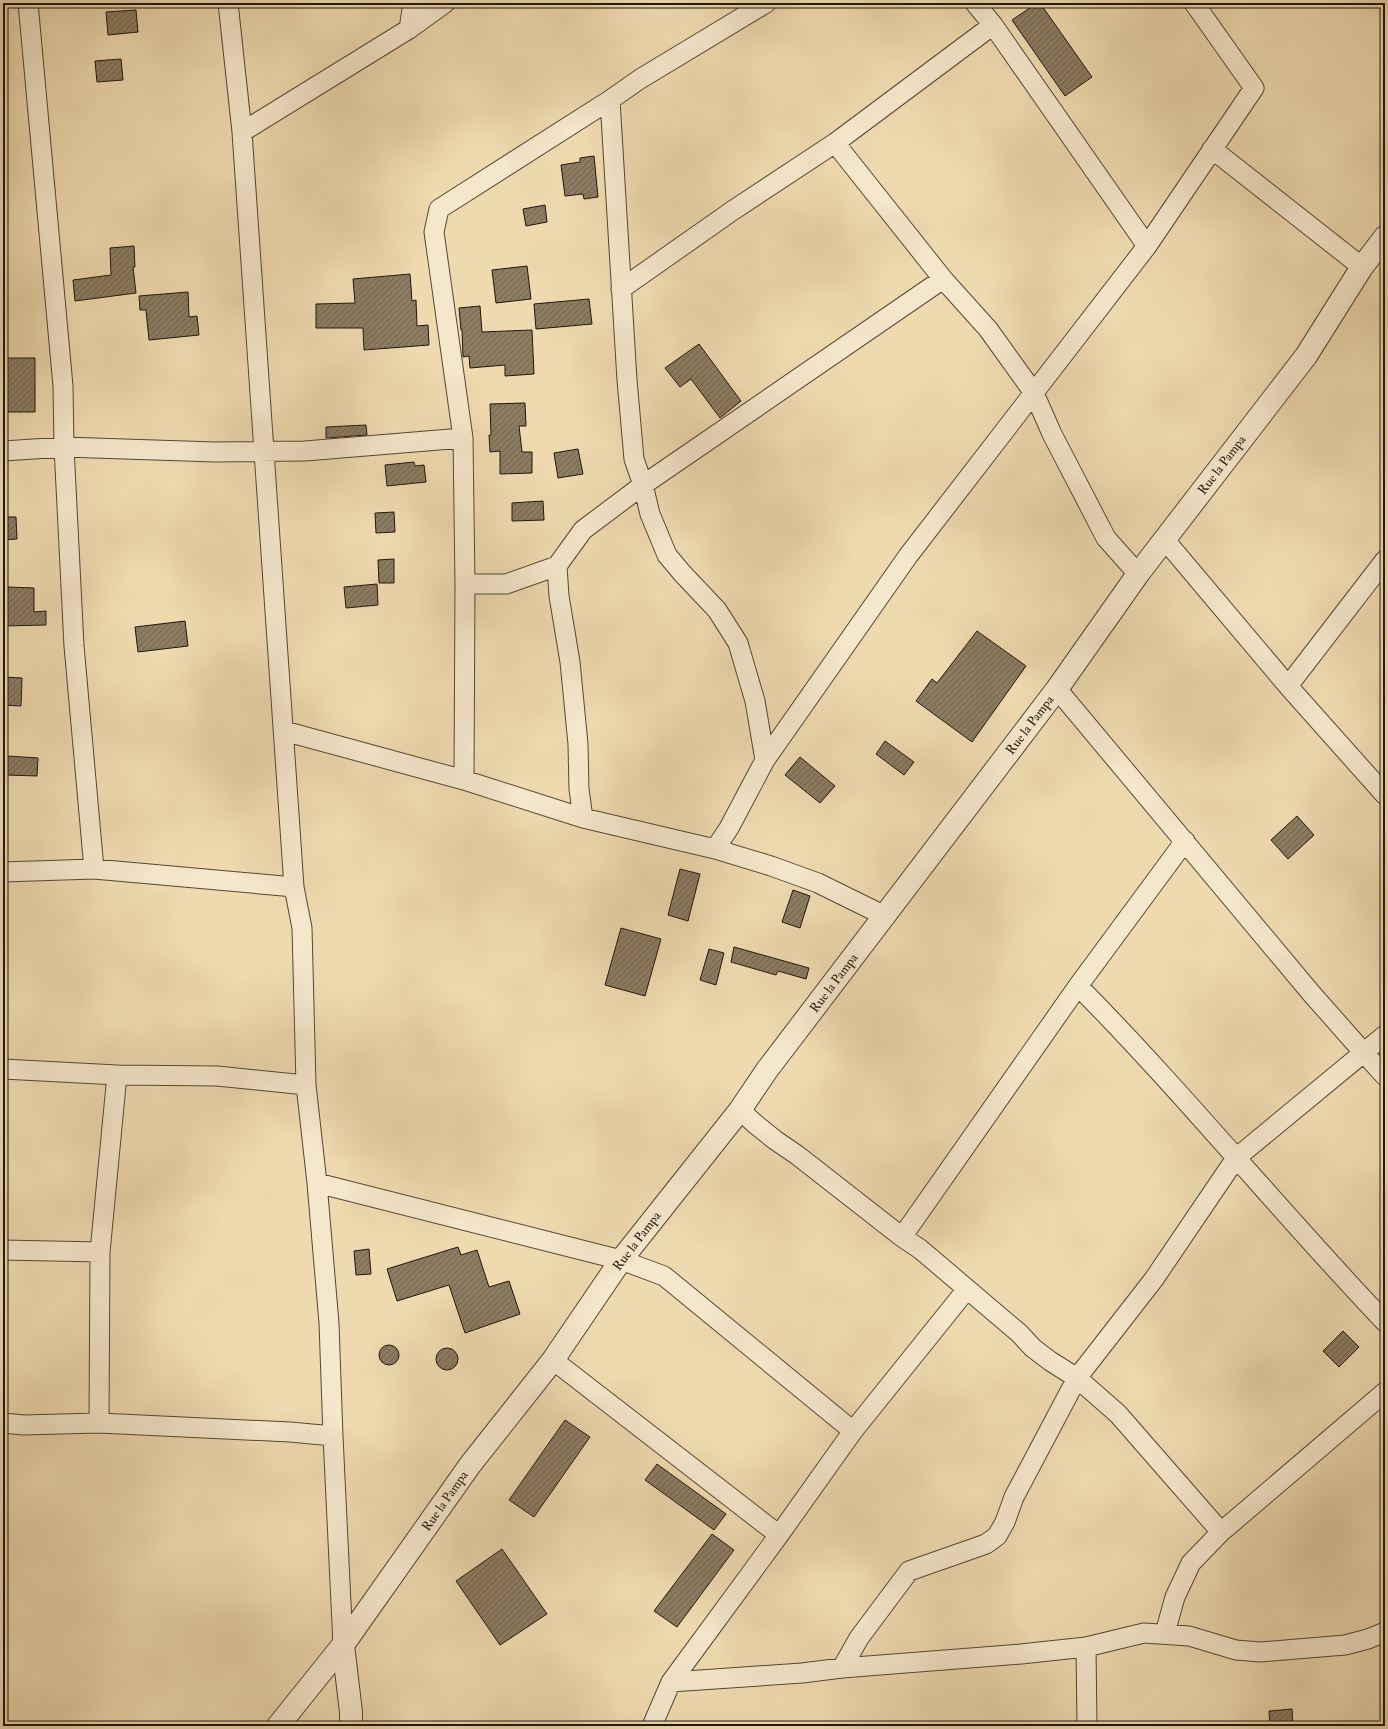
<svg xmlns="http://www.w3.org/2000/svg" width="1388" height="1729" font-family="'IM FELL Double Pica',serif">
	<style>
		.building { fill: url(#building-hatch); stroke: #1f160e }
		.lines { fill: none; stroke-linecap: round; stroke-linejoin: round }
		.minor-casing { stroke: #534736; stroke-width: 21 }
		.tertiary-casing { stroke: #534736; stroke-width: 24 }
		.minor { stroke: #f5e7cc; stroke-width: 19 }
		.tertiary { stroke: #f5e7cc; stroke-width: 22 }
		.labels { text-anchor: middle; dominant-baseline: central; stroke-width: 4; stroke-linejoin: round; paint-order: stroke }
		.street-label { font-size: 13px; fill: #1f160e; stroke: #f5e7cc }
	</style>
	<defs>
		<pattern id="building-hatch" width="6" height="6" patternUnits="userSpaceOnUse"><rect width="6" height="6" fill="#8b7c62"/><path d="M-1 1l2-2M0 6l6-6M5 7l2-2" fill="none" stroke="#71654f"/></pattern>
	</defs>
	<rect width="100%" height="100%" fill="#efdab0"/>
	<filter id="stains"><feTurbulence type="fractalNoise" baseFrequency=".005" numOctaves="4"/><feColorMatrix values="0 0 0 0 .2 0 0 0 0 .09 0 0 0 0 .02 0 0 0 .5 -.17"/></filter>
	<radialGradient id="worn" r=".72"><stop offset=".6" stop-color="#630" stop-opacity="0"/><stop offset="1" stop-color="#630" stop-opacity=".3"/></radialGradient>
	<path class="building" d="M1037 3H1040L1092 77 1065 96 1012 20Z
		M136 10 138 32 108 35 106 12Z
		M121 59 123 80 97 82 95 61Z
		M594 156 598 197 584 199 583 194 565 196 561 165 580 162V158Z
		M545 205 547 222 526 226 523 209Z
		M134 246 135 267H133L136 293 75 301 73 280 111 275 110 248Z
		M527 266 531 299 496 303 492 270Z
		M410 274 412 301 416 300 417 326 428 325 429 345 364 350 363 328H316V304L355 303 353 279Z
		M188 292 189 317 197 316 199 335 149 340 146 310H140L139 296Z
		M589 299 592 324 536 329 534 304Z
		M480 306 482 332 532 330 534 374 505 376V365L470 368 469 356 463 357 462 330H461L459 308Z
		M699 344 741 401 720 418 691 379 680 387 665 368Z
		M3 358H35V412H3Z
		M525 403 526 426H519L522 452H532V473L500 474V451L490 452 489 435H491L490 404Z
		M366 425 367 435 326 438V427Z
		M578 449 583 474 558 478 554 453Z
		M414 462 415 466 424 465 426 482 387 486 385 465Z
		M543 501 544 520 512 521V503Z
		M394 512 395 532 376 533 375 513Z
		M3 517H16L17 539 3 540Z
		M394 559V583H379L378 560Z
		M377 584 378 605 346 608 344 587Z
		M8 587 34 588V612L46 611V625L3 626V589L8 590Z
		M185 621 188 646 138 652 135 627Z
		M977 631 1026 666 972 742 916 701 932 679 937 683Z
		M3 677 22 678 21 706 3 705Z
		M885 741 914 762 904 775 876 754Z
		M7 756 38 758 37 776 6 775Z
		M800 757 835 786 820 803 785 775Z
		M1297 816 1314 835 1288 859 1271 840Z
		M680 869 700 874 688 921 668 915Z
		M793 890 810 896 800 928 782 922Z
		M621 928 661 939 645 996 605 985Z
		M734 947 809 968 806 979 778 971 776 975 731 962Z
		M709 949 724 953 716 985 700 980Z
		M458 1247 461 1255 477 1250 489 1287 509 1281 520 1314 465 1333 449 1285 397 1301 387 1269Z
		M369 1249 371 1274 356 1275 354 1251Z
		M1343 1331 1359 1347 1339 1367 1323 1351Z
		M379 1355a10 10 0 1 1 20 0a10 10 0 1 1-20 0Z
		M436 1359a11 11 0 1 1 22 0a11 11 0 1 1-22 0Z
		M565 1420 590 1437 534 1517 509 1500Z
		M657 1464 726 1514 714 1530 645 1480Z
		M712 1534 734 1550 677 1627 654 1611Z
		M502 1549 547 1614 500 1645 456 1581Z
		M1292 1709 1293 1726H1270L1269 1711Z"/>
	<g class="lines">
		<defs>
			<path id="minor" d="M28 3 63 386 64 447 74 646 94 869
				M228 3 242 132 294 887 302 928 306 1085 317 1183 329 1323 333 1436 343 1645
				M975 3 993 25 1147 246
				M409 29 413 3
				M610 100 627 380 634 459 643 485 650 514 667 555 682 573 717 610 738 643 755 701 765 760
				M242 132 409 29 445 3
				M835 143 943 279 988 329 1034 393 1052 434 1106 538 1138 574
				M1212 149 1362 267
				M621 289 732 211 835 143 993 25
				M463 438 465 584H506L557 566 583 530 643 485 943 279
				M3 451 64 447 215 452 305 451 463 438 434 232 439 209 610 100 640 79 766 3
				M1165 540 1288 686
				M1385 560 1288 686 1385 795
				M557 566 559 596 570 662 578 744 579 789 583 818
				M1057 689 1311 993 1364 1053 1385 1076
				M284 731 464 780 583 818 715 849 771 866 818 883 885 916
				M464 780 465 584
				M715 849 729 828 765 760 908 556 1147 246 1254 88 1194 3
				M3 872 94 869 294 887
				M1078 986C1185 1094 1280 1212 1385 1322
				M3 1069 117 1075 217 1076 306 1085
				M117 1075 100 1252 99 1423 290 1432 333 1436
				M740 1110 754 1123 775 1140 797 1155 902 1237 920 1249 1019 1333 1033 1348 1050 1361 1077 1378 1118 1414 1221 1532
				M317 1183 621 1260 664 1276 853 1431
				M902 1237 1078 986 1185 841
				M3 1250 100 1252
				M553 1360 779 1535
				M3 1423 24 1425 99 1423
				M1165 1633 1175 1597 1191 1563 1221 1532 1385 1392
				M1086 1647 1087 1726
				M842 1668 859 1638 909 1571 986 1544 997 1536 1005 1522 1014 1497 1077 1378 1154 1279 1236 1158 1385 1035
				M671 1682 802 1673 842 1668 1021 1654 1086 1647 1144 1633 1189 1636 1236 1650 1261 1652 1345 1645 1368 1639 1385 1632
				M652 1726 671 1682 779 1535 853 1431 967 1289"/>
			<path id="tertiary" d="M343 1645 351 1712V1726
				M278 1726 343 1645 470 1465 553 1360 621 1260 740 1110 767 1070 1057 689 1138 574 1306 356 1362 267 1385 237"/>
		</defs>
		<use href="#minor" class="minor-casing"/>
		<use href="#tertiary" class="tertiary-casing"/>
		<use href="#minor" class="minor"/>
		<use href="#tertiary" class="tertiary"/>
	</g>
	<g class="labels">
		<g class="street-label">
			<text transform="translate(1222 465) rotate(-53)">Rue la Pampa</text>
			<text transform="translate(1030 725) rotate(-53)">Rue la Pampa</text>
			<text transform="translate(834 983) rotate(-53)">Rue la Pampa</text>
			<text transform="translate(637 1241) rotate(-53)">Rue la Pampa</text>
			<text transform="translate(445 1501) rotate(-55)">Rue la Pampa</text>
		</g>
	</g>
	<rect width="1388" height="1729" fill="none" stroke="#efdab0" stroke-width="16"/>
	<rect x="4" y="4" width="1380" height="1721" fill="none" stroke="#1f160e" stroke-width="2"/>
	<rect x="8" y="8" width="1372" height="1713" fill="none" stroke="#1f160e"/>
	<rect width="100%" height="100%" filter="url(#stains)"/>
	<rect width="100%" height="100%" fill="url(#worn)"/>
</svg>
